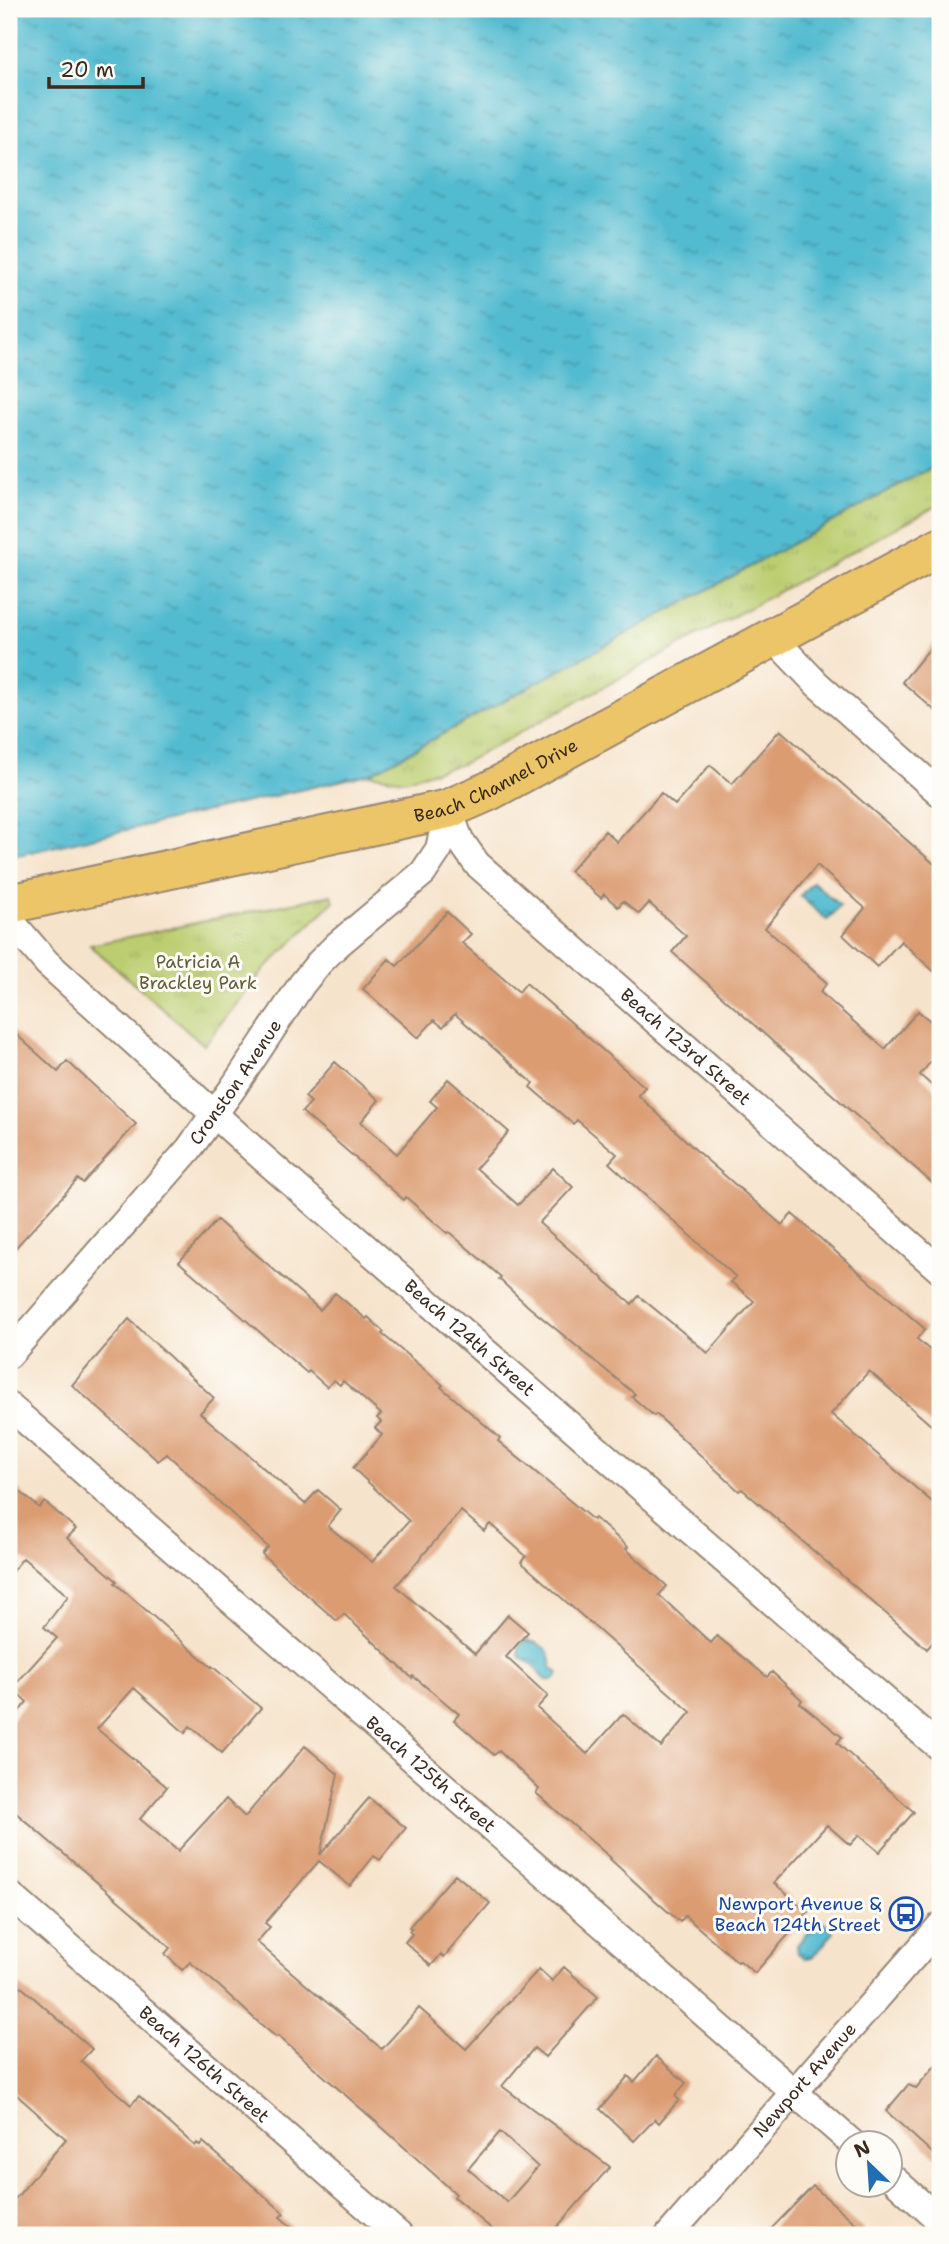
<svg xmlns="http://www.w3.org/2000/svg" width="949" height="2244" font-family="'Shantell Sans',sans-serif">
	<style>
		.grass { fill: url(#grass-tufts); stroke: #7b7c47; stroke-width: 2 }
		.water { fill: url(#water-ripples); stroke: #467277; stroke-width: 2 }
		.building { fill: #db9c72; fill-rule: evenodd }
		.lines { fill: none; stroke-linecap: round; stroke-linejoin: round }
		.minor-casing { stroke: #988674; stroke-width: 30 }
		.primary-casing { stroke: #988674; stroke-width: 42 }
		.minor { stroke: #fff; stroke-width: 26 }
		.primary { stroke: #edc569; stroke-width: 38 }
		.labels { text-anchor: middle; dominant-baseline: central; stroke-width: 6; stroke-linejoin: round; paint-order: stroke }
		.street-label { font-size: 18px; fill: #3b2a1e; stroke: #fdfcf7 }
		.park-label { font-size: 18px; fill: #615b37; stroke: #fdfcf7 }
		.transit-label { font-size: 18px; fill: #164399; stroke: #fdfcf7; text-anchor: end }
	</style>
	<defs>
		<pattern id="grass-tufts" width="24" height="20" patternUnits="userSpaceOnUse" patternTransform="scale(1.75)"><rect width="24" height="20" fill="#bbcd70"/><path d="M3 7l-1-3M5 7V3M7 7l1-3M15 17l-1-3M17 17v-4M19 17l1-3" fill="none" stroke="#a2b061"/></pattern>
		<pattern id="water-ripples" width="26" height="14" patternUnits="userSpaceOnUse" patternTransform="scale(1.75)"><rect width="26" height="14" fill="#52bbd0"/><path d="M2 4q2-2 4 0t4 0M15 11q2-2 4 0t4 0" fill="none" stroke="#4598a8"/></pattern>
	</defs>
	<rect width="100%" height="100%" fill="#fdfcf7"/>
	<filter id="ink" filterUnits="userSpaceOnUse"><feTurbulence type="fractalNoise" baseFrequency=".0143" numOctaves="2"/><feDisplacementMap in="SourceGraphic" scale="14" xChannelSelector="R" yChannelSelector="G"/><feConvolveMatrix kernelMatrix="1 2 1 2 8 2 1 2 1" color-interpolation-filters="sRGB"/></filter>
	<filter id="wash" filterUnits="userSpaceOnUse"><feTurbulence type="fractalNoise" baseFrequency=".00686" numOctaves="4" result="noise"/><feDisplacementMap in="SourceGraphic" scale="28" xChannelSelector="R" yChannelSelector="G"/><feGaussianBlur stdDeviation="1.57" result="paint"/><feColorMatrix in="noise" values="0 0 0 0 0 0 0 0 0 0 0 0 0 0 0 0 0 1.4 0 .05"/><feComposite in="paint" operator="in"/></filter>
	<g filter="url(#wash)">
		<rect width="100%" height="100%" fill="#f6e3cb"/>
		<path class="grass" d="M940 463V504L462 764 403 780 369 774Z
			M331 895 334 901 263 971 204 1045 90 945Z"/>
		<path class="water" d="M9 9H940V463L369 774 9 857Z
			M813 882 840 906 827 920 800 896Z
			M526 1640C541 1643 553 1651 551 1667L559 1673 557 1678C543 1685 542 1675 534 1666 529 1661 524 1660 519 1656V1646Z
			M819 1919 834 1932 812 1958H805L798 1953 797 1945Z"/>
		<g id="blocks">
			<path class="building" d="M940 636V715L902 682Z
				M780 730 940 869V977L901 941 877 967 843 935 865 908 817 865 765 928 827 983 820 992 885 1049 918 1011 940 1029V1050L920 1075 940 1093V1190L672 952 686 936 649 903 639 914 623 901 618 907 604 894 601 898 570 871 605 831 617 842 661 793 675 805 710 765 732 784Z
				M447 912 471 934 462 943 519 992 526 983 645 1087 638 1095 701 1155 782 1225 792 1214 925 1329 917 1339 940 1359V1433L869 1371 831 1414 940 1509V1634L927 1649 742 1489 739 1491 656 1414 654 1416 632 1397 635 1394 529 1307 499 1279 501 1277 449 1232 447 1233 406 1197 404 1200 302 1112 311 1102 305 1097 335 1062 379 1100 361 1122 397 1154 437 1107 430 1101 448 1079 509 1132 476 1168 518 1205 553 1168 573 1187 539 1223 632 1304 639 1296 708 1353 754 1301 731 1282 736 1277 609 1163 617 1154 577 1120 573 1124 530 1087 533 1083 455 1014 443 1027 434 1020 418 1038 363 989 389 959 397 966Z
				M9 1028 58 1072 67 1061 136 1124 83 1183 78 1179 9 1255Z
				M217 1220 320 1310 335 1293 366 1319 368 1317 384 1332 382 1334 443 1385 441 1387 500 1438 498 1441 593 1520 595 1518 628 1547 626 1549 667 1586 659 1595 711 1643 717 1636 767 1677 772 1672 802 1700 800 1703 842 1737 837 1743 914 1812 879 1852 859 1835 850 1845 827 1825 774 1883 808 1912 755 1973 740 1961 738 1962 685 1916 680 1922 649 1895 610 1859 611 1858 536 1793 539 1789 499 1751 494 1755 454 1720 459 1714 413 1676 412 1678 344 1614 337 1621 290 1580 262 1554 268 1547 167 1454 158 1461 72 1385 129 1319 214 1398 200 1413 305 1504 318 1490 341 1510 328 1526 372 1562 409 1521 353 1468 382 1435 375 1428 381 1422 377 1418 381 1414 343 1381 340 1385 334 1380 327 1387 309 1371 307 1373 179 1262ZM461 1511 484 1531 490 1524 526 1556 521 1562 691 1712 661 1747 623 1714 587 1754 537 1708 548 1696 506 1657 528 1632 508 1615 475 1654 396 1586Z
				M9 1482 39 1508 45 1502 76 1529 67 1538 117 1581 115 1583 211 1667 212 1666 261 1708 222 1753 190 1726 185 1733 134 1688 97 1729 167 1787 140 1819 178 1851 226 1799 245 1817 305 1746 338 1774 320 1855 369 1798 406 1828 380 1860 374 1856 350 1886 319 1861 265 1923 270 1927 257 1942 305 1984 382 2049 419 2008 466 2049 539 1969 552 1981 564 1967 598 1997 545 2057 534 2048 502 2086 610 2167 550 2235H499L454 2197 456 2194 374 2120 278 2036 276 2037 257 2021 219 1986 190 1962 182 1970 165 1954 170 1948 140 1919 9 1807V1723L27 1702 12 1688 57 1638 44 1627 68 1596 23 1558 9 1575ZM500 2132 538 2167 507 2202 468 2169Z
				M455 1874 490 1903 444 1957 441 1954 431 1966 405 1942 412 1934 409 1931 412 1929 409 1927Z
				M9 1976 92 2049 81 2061 131 2105 139 2096 195 2146 197 2143 200 2146 203 2142 284 2213 280 2217 301 2235H9V2206L66 2139 9 2088Z
				M656 2056 686 2083 675 2096 679 2100 659 2123 655 2119 634 2141 600 2109 628 2076 634 2082Z
				M940 2060V2160L886 2111 908 2085 916 2088Z
				M813 2186 869 2235H765Z"/>
		</g>
	</g>
	<g filter="url(#ink)">
		<use href="#blocks" fill-opacity="0" stroke="#988674" stroke-width="2"/>
		<g class="lines">
			<defs>
				<g id="minor">
					<path d="M773 638 817 684 940 793"/>
					<path id="s1" d="M448 809 460 840 477 864 940 1270"/>
					<path id="s2" d="M9 919 47 963 263 1158 940 1748"/>
					<path id="s3" d="M9 1355 189 1149 233 1088 302 984 319 963 337 945 423 873 439 849 448 809"/>
					<path id="s4" d="M9 1406 851 2142"/>
					<path id="s5" d="M9 1894 399 2235"/>
					<path d="M890 2176 940 2221"/>
					<path id="s6" d="M669 2235 940 1926"/>
				</g>
				<g id="primary">
					<path id="s7" d="M9 904 448 809 489 791 940 547"/>
				</g>
			</defs>
			<use href="#minor" class="minor-casing"/>
			<use href="#primary" class="primary-casing"/>
			<use href="#minor" class="minor"/>
			<use href="#primary" class="primary"/>
		</g>
	</g>
	<defs>
		<symbol id="bus-ring" viewBox="-11 -11 22 22"><circle r="9.5" fill="#fdfcf7" stroke="#1a4fb4" stroke-width="1.5"/><path d="M-5-6H5V4H4V6H2V4H-2V6H-4V4H-5ZM-3.5-4V0h7V-4ZM-3.5 1.2v1.5H-2V1.2ZM2 1.2v1.5H3.5V1.2Z" fill="#1a4fb4"/></symbol>
	</defs>
	<g fill-rule="evenodd">
		<use href="#bus-ring" x="887" y="1895" width="38" height="38"/>
	</g>
	<g class="labels">
		<g class="street-label">
			<text stroke="none"><textPath href="#s7" startOffset="504">Beach Channel Drive</textPath></text>
			<text stroke="none"><textPath href="#s1" startOffset="340">Beach 123rd Street</textPath></text>
			<text stroke="none"><textPath href="#s3" startOffset="355">Cronston Avenue</textPath></text>
			<text stroke="none"><textPath href="#s2" startOffset="623">Beach 124th Street</textPath></text>
			<text stroke="none"><textPath href="#s4" startOffset="560">Beach 125th Street</textPath></text>
			<text stroke="none"><textPath href="#s5" startOffset="259">Beach 126th Street</textPath></text>
			<text stroke="none"><textPath href="#s6" startOffset="206">Newport Avenue</textPath></text>
		</g>
		<g class="park-label">
			<text x="198" y="962">Patricia A<tspan x="198" dy="21">Brackley Park</tspan></text>
		</g>
		<g class="transit-label">
			<text x="881" y="1904">Newport Avenue &amp;<tspan x="881" dy="21">Beach 124th Street</tspan></text>
		</g>
	</g>
	<rect width="949" height="2244" fill="none" stroke="#fdfcf7" stroke-width="35"/>
	<g transform="translate(869 2164) rotate(335)"><circle r="33" fill="#fdfcf7" stroke="#afa8a0" stroke-width="2"/>
	<path d="M0-5L12 26L0 18L-12 26Z" fill="#1f6fb2"/>
	<text y="-10" font-size="19" font-weight="bold" text-anchor="middle" fill="#3b2a1e">N</text>
	</g>
	<path d="M49 77v10h94v-10" fill="none" stroke="#3b2a1e" stroke-width="3.5"/>
	<text x="60" y="77" font-size="21" fill="#3b2a1e" stroke="#fdfcf7" stroke-width="5" paint-order="stroke">20 m</text>
</svg>
